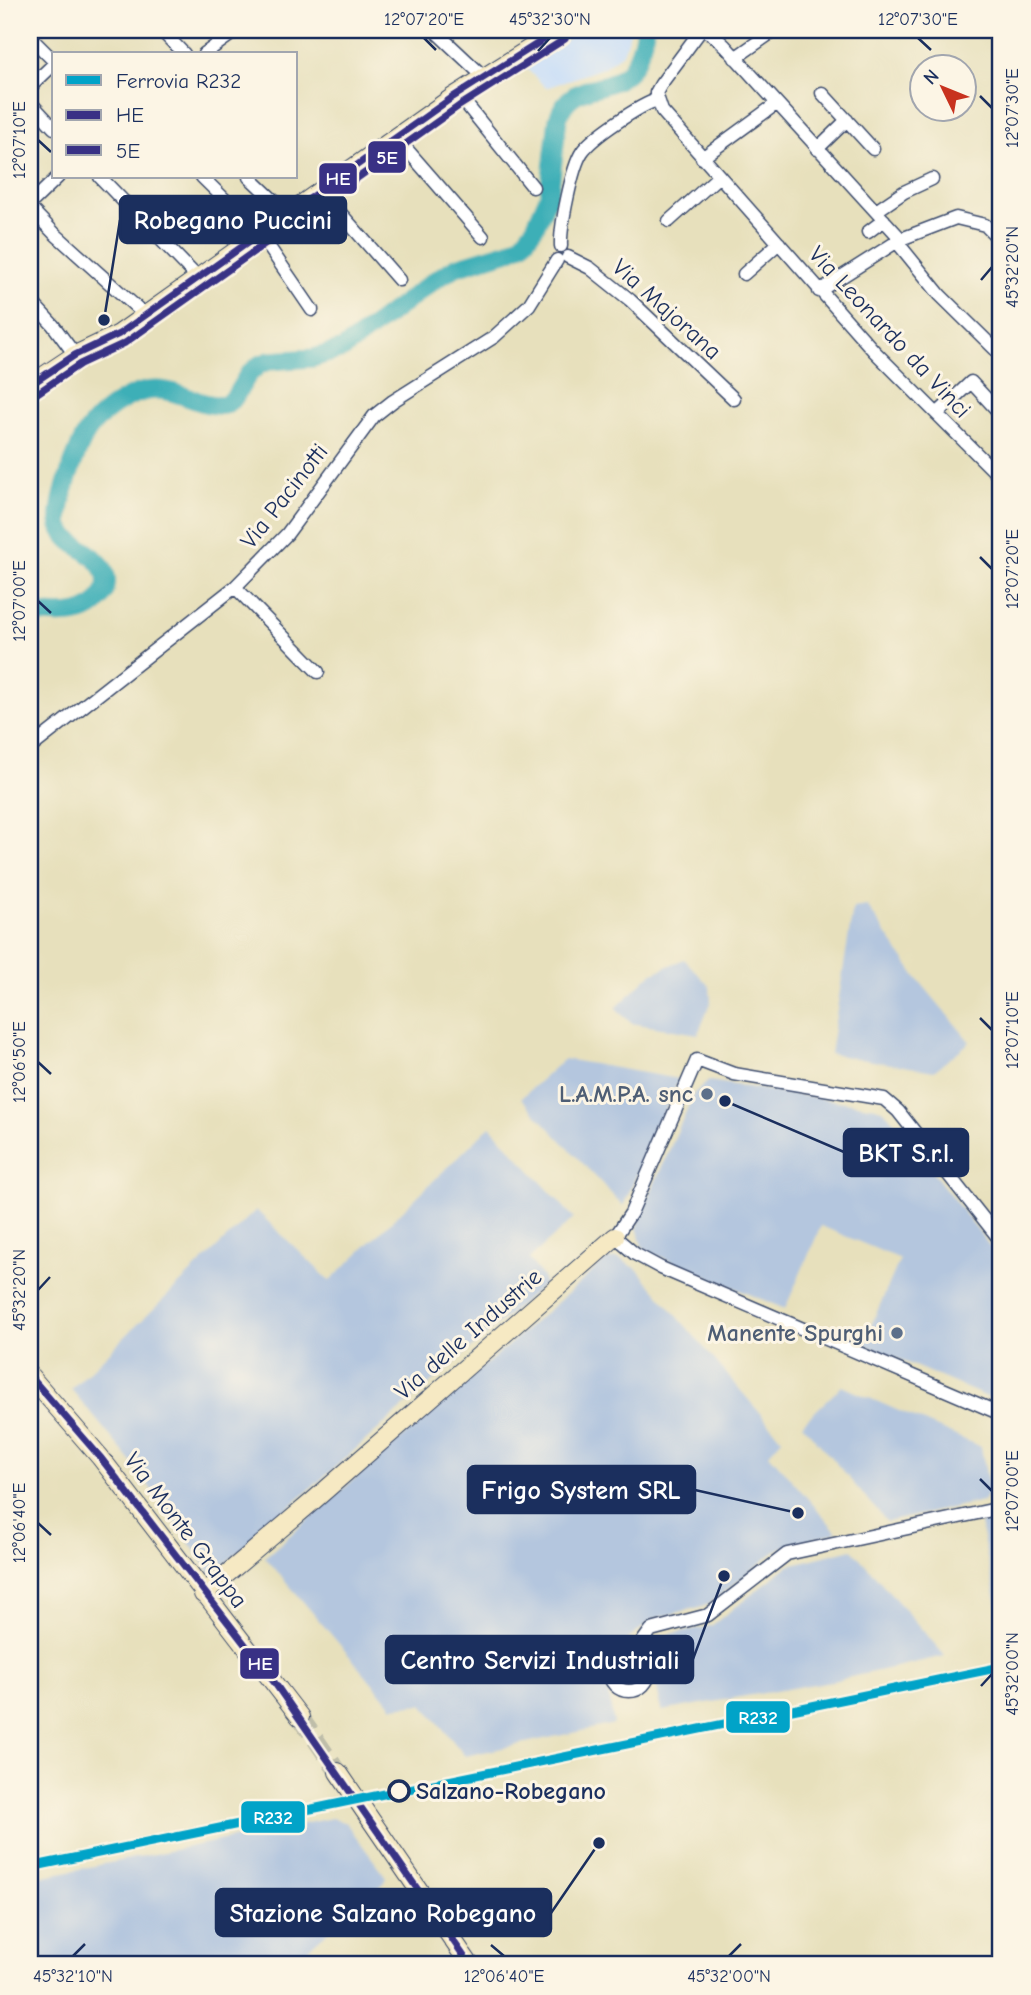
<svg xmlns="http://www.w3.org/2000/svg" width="1031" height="1995" font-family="'Comic Neue',sans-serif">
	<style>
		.built { fill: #c6ddf9 }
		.industrial { fill: #b4c6de }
		.green { fill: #a2ca75; stroke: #5e7c6a; stroke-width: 2 }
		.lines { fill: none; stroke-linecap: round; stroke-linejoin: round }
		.river { stroke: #3eafb7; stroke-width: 19 }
		.secondary-tunnel { stroke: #bebda9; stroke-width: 18; stroke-dasharray: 18 9; stroke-linecap: butt }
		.street-casing { stroke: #3a4a6c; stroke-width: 15 }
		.secondary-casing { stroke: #3a4a6c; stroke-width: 20 }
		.street { stroke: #fff; stroke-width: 12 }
		.secondary { stroke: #f6e9c3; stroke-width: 18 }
		.bus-1-casing { stroke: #fcf5e5; stroke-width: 12 }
		.bus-2-casing { stroke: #fcf5e5; stroke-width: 12 }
		.bus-1 { stroke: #393185; stroke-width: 7 }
		.bus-2 { stroke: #393185; stroke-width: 7 }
		.rail-1-casing { stroke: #fcf5e5; stroke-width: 14 }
		.rail-1 { stroke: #01a3c8; stroke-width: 9 }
		.ticks { fill: none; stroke: #1b2f5e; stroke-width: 2.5 }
		.service-dot { fill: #5c6f8a; stroke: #fcf5e5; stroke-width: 2.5 }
		.stop-dot { fill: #fcf5e5; stroke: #1b2f5e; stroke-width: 3.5 }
		.labels { text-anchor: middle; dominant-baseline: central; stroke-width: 6; stroke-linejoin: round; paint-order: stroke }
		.street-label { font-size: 24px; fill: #1b2f5e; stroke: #fcf5e5 }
		.service-label { font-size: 24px; font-weight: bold; fill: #4e5e75; stroke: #fcf5e5; text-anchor: end }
		.stop-label { font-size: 24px; font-weight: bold; fill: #1b2f5e; stroke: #fcf5e5; text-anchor: start }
		.leader { fill: none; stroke: #1b2f5e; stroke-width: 2.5 }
		.callout-dot { fill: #1b2f5e; stroke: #fcf5e5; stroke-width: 2.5 }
		.callout { fill: #1b2f5e; stroke: #1b2f5e; stroke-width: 2.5 }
		.callout-label { font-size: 26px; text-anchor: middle; font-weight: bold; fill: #fff }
		.line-badge { stroke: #fcf5e5; stroke-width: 2.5 }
		.badge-label { font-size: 19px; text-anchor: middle; font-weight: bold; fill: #fff }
		.neatline { fill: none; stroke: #1b2f5e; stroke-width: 2.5 }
		.ticks-label { font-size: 18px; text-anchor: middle; fill: #1b2f5e }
	</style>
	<rect width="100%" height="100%" fill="#fcf5e5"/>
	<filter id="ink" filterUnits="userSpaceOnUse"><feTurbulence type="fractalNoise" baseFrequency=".0143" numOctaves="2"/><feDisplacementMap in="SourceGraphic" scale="14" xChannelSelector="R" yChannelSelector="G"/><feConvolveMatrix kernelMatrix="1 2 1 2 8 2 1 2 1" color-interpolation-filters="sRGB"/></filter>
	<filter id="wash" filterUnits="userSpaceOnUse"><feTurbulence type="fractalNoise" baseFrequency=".00686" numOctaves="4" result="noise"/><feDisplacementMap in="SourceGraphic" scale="28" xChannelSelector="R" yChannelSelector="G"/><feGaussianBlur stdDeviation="1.57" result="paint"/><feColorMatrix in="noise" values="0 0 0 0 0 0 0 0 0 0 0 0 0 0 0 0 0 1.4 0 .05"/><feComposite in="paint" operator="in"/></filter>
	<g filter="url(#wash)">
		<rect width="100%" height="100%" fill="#e7e0bc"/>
		<path class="built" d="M581 30H631L623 53 603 68 546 88 525 67Z"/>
		<path class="industrial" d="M867 906 917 978 970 1042 934 1071 830 1054 853 908Z
			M684 959 710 987 711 1002 698 1034 631 1023 616 1008 651 974Z
			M564 1059 679 1079 623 1206 521 1098Z
			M709 1081 876 1107 888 1114 1001 1261V1403L863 1344 900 1259 821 1226 785 1309 649 1252 642 1246 637 1227 640 1217 694 1093Z
			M490 1126 574 1218 529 1259 543 1277 544 1284 212 1575 135 1466 71 1389 256 1210 330 1281Z
			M618 1258 637 1269 782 1439 769 1454 837 1532 780 1548 707 1605 653 1619 602 1661 614 1724 465 1756 423 1704 393 1707 265 1557 606 1260Z
			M842 1386 981 1447 989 1491 983 1501 887 1522 802 1424Z
			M1001 1518V1624L980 1523Z
			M852 1549 945 1656 837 1680 662 1711 651 1659 652 1646 659 1636 711 1626 789 1565Z
			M332 1818 346 1823 386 1877 383 1884 305 1951 316 1965H30V1879Z"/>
		<path class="green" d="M613 1671a15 15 0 1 1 30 0a15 15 0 1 1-30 0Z"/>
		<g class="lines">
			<path class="river" d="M30 613C56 615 93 621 105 590 108 581 106 572 101 565 90 550 69 545 61 529 53 513 78 442 90 428 102 413 123 397 142 392 175 383 196 408 225 405L234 398 248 375 259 365 269 361 313 358 343 349 435 280 456 267 509 251 522 244 535 227 549 195 558 118C571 79 606 95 629 71 639 59 642 44 645 30"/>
		</g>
	</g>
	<g filter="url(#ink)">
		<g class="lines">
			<path class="secondary-tunnel" d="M300 1717 338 1772"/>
			<defs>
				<path id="street" d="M161 30 184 54
					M434 30 485 78
					M30 37 54 61
					M204 54 237 30
					M735 58 775 30
					M30 87 54 64
					M822 93 873 149
					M458 94 533 187
					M30 102 54 128
					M396 137 483 237
					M817 149 847 120
					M702 158 776 104
					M100 177 198 278
					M202 177 260 234 312 310
					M249 177 288 214
					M321 191 399 280
					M30 204 58 177
					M30 208 54 233 145 315
					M876 211 904 192 932 179
					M669 221 719 176
					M868 232 884 220
					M901 239 725 46 711 33 701 30 661 84 656 93 662 111 874 351 1001 478
					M897 242 940 295 1001 355
					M561 246C560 227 572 167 582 152 592 137 640 105 657 100
					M568 257 590 268 630 300 734 399
					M744 274 779 243
					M819 291 901 239 956 218 985 225 1001 241
					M30 300 53 325 75 355
					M937 414 971 382 996 409
					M235 587 318 672
					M30 748 235 587 287 534 374 416 393 401 494 337 529 305 557 260
					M1001 1241 898 1111 884 1099 734 1074 697 1060 631 1213 615 1237 635 1254 661 1268 1001 1414
					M609 1671a20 20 0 1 1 40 0a20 20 0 1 1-40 0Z
					M635 1652 651 1630 708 1615 787 1554 1001 1508"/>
				<path id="secondary" d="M30 385 75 355 119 334 453 97 559 30
					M30 1376 100 1457 300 1717
					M203 1594 313 1501 615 1237
					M338 1772 470 1965"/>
			</defs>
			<use href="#street" class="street-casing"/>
			<use href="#secondary" class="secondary-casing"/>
			<use href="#street" class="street"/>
			<use href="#secondary" class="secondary"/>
			<defs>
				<path id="bus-1" d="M30 385 75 355 119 334 453 97 559 30
					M30 1376 100 1457 274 1682 470 1965"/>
				<path id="bus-2" d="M36 394 80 364 125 343 459 106 565 39"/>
			</defs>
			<use href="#bus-1" class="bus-1-casing"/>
			<use href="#bus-2" class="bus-2-casing"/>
			<use href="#bus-1" class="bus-1"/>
			<use href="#bus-2" class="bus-2"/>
			<defs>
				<path id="rail-1" d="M30 1867 1001 1667"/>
			</defs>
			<use href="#rail-1" class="rail-1-casing"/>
			<use href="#rail-1" class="rail-1"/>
		</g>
	</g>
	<path class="ticks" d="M424 38 436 50M918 38 931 50M538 51 550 38M980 96 992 108M38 140 51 152M981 280 992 267M980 557 992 569M38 601 51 613M980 1018 992 1030M38 1062 51 1074M38 1290 50 1277M980 1479 992 1491M38 1523 51 1535M981 1686 992 1674M491 1945 504 1956M73 1956 85 1944M729 1956 741 1944"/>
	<g class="service-dot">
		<circle cx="707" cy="1094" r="7"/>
		<circle cx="897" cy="1333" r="7"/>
	</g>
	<circle class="stop-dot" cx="399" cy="1791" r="10"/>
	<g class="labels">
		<g class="street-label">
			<text transform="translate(667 309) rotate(42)">Via Majorana</text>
			<text transform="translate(890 332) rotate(47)">Via Leonardo da Vinci</text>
			<text transform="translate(284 496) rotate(-52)">Via Pacinotti</text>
			<text transform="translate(468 1334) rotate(-41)">Via delle Industrie</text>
			<text transform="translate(186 1530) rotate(53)">Via Monte Grappa</text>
		</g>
		<g class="service-label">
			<text x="693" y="1094">L.A.M.P.A. snc</text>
			<text x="883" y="1333">Manente Spurghi</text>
		</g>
		<g class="stop-label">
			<text x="416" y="1791">Salzano-Robegano</text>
		</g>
	</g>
	<path class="leader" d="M104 320L120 220M725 1101L844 1152M798 1513L695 1490M724 1576L693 1659M599 1843L551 1913"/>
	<g class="callout-dot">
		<circle cx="104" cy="320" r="7"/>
		<circle cx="725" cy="1101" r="7"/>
		<circle cx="798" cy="1513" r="7"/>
		<circle cx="724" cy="1576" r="7"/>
		<circle cx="599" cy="1843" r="7"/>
	</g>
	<g class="callout">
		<rect x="120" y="196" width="226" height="47" rx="7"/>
		<rect x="844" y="1129" width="124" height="47" rx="7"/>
		<rect x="468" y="1466" width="227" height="47" rx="7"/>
		<rect x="386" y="1636" width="307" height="47" rx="7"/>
		<rect x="216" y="1889" width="335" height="47" rx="7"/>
	</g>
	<g class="callout-label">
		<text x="233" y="229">Robegano Puccini</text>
		<text x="906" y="1162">BKT S.r.l.</text>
		<text x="581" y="1499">Frigo System SRL</text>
		<text x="540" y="1669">Centro Servizi Industriali</text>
		<text x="383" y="1922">Stazione Salzano Robegano</text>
	</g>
	<g class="line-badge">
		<rect x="367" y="140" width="40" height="34" rx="7" fill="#393185"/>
		<rect x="318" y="162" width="40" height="33" rx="7" fill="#393185"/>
		<rect x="239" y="1647" width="41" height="33" rx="7" fill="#393185"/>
		<rect x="725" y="1700" width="66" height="34" rx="7" fill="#01a3c8"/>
		<rect x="240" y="1800" width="66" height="34" rx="7" fill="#01a3c8"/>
	</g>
	<g class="badge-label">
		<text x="387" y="164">5E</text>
		<text x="338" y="185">HE</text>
		<text x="260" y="1670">HE</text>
		<text x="758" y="1724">R232</text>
		<text x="273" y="1824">R232</text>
	</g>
	<rect width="1031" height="1995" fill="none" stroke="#fcf5e5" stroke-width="77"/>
	<rect x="52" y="52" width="245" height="126" fill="#fcf5e5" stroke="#a2a6af" stroke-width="2"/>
	<rect x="66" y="75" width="35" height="10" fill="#01a3c8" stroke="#a2a6af" stroke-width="2"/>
	<text x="116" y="88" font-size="21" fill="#1b2f5e">Ferrovia R232</text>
	<rect x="66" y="110" width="35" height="10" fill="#393185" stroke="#a2a6af" stroke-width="2"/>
	<text x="116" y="122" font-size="21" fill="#1b2f5e">HE</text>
	<rect x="66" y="145" width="35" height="10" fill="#393185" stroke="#a2a6af" stroke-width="2"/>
	<text x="116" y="158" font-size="21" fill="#1b2f5e">5E</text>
	<g transform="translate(943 88) rotate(313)"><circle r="33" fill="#fcf5e5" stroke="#a2a6af" stroke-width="2"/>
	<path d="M0-5L12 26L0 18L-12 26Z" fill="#c8321e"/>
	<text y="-10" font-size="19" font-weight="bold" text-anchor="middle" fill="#1b2f5e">N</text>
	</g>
	<rect x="38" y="38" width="954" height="1918" class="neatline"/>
	<g class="ticks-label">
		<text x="424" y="25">12°07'20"E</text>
		<text x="550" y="25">45°32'30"N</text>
		<text x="918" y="25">12°07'30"E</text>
		<text transform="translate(1012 108) rotate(-90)" y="6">12°07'30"E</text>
		<text transform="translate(19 140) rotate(-90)" y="6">12°07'10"E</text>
		<text transform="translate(1012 267) rotate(-90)" y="6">45°32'20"N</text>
		<text transform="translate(1012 569) rotate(-90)" y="6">12°07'20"E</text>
		<text transform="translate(19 601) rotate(-90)" y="6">12°07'00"E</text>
		<text transform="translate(1012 1030) rotate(-90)" y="6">12°07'10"E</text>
		<text transform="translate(19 1062) rotate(-90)" y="6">12°06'50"E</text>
		<text transform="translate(19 1290) rotate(-90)" y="6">45°32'20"N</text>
		<text transform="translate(1012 1491) rotate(-90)" y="6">12°07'00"E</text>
		<text transform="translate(19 1523) rotate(-90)" y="6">12°06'40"E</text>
		<text transform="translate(1012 1674) rotate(-90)" y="6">45°32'00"N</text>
		<text x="73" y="1982">45°32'10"N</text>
		<text x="504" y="1982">12°06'40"E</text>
		<text x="729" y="1982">45°32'00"N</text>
	</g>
</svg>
